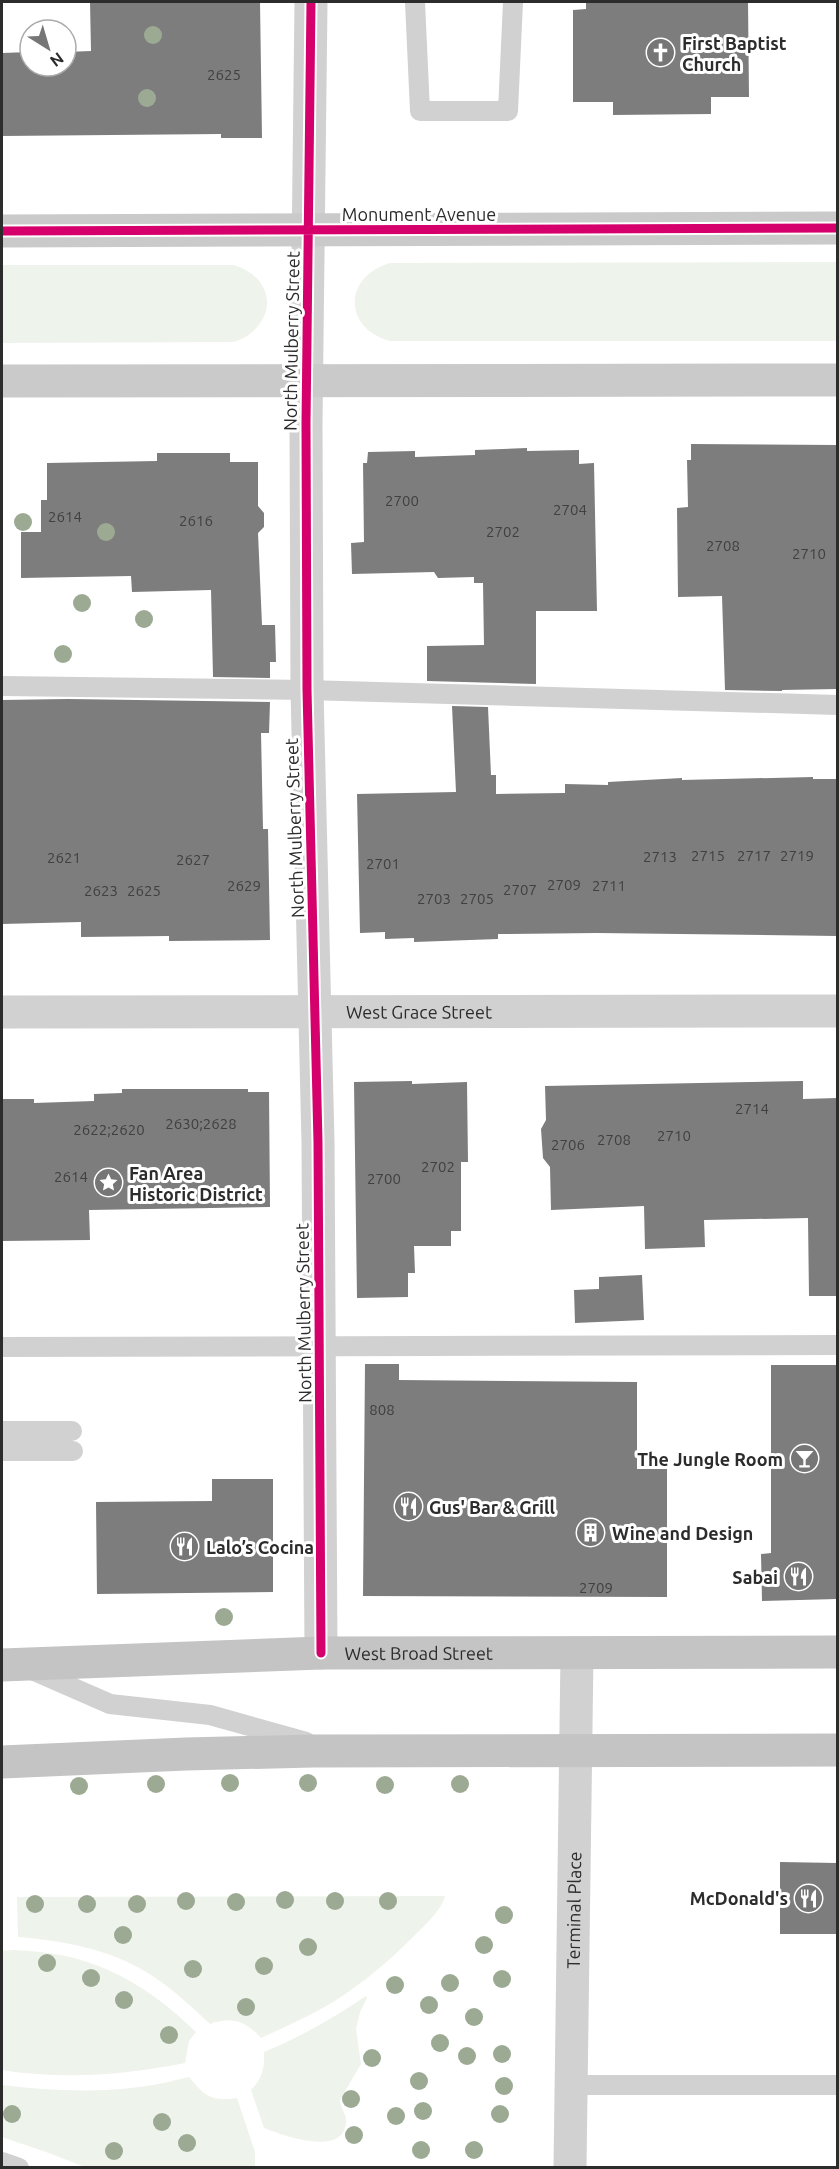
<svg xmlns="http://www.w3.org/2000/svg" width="839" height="2169" font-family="Ubuntu,sans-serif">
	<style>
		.green { fill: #eef3eb }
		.building { fill: #7d7d7d }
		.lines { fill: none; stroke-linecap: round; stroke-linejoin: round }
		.lane { stroke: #d1d1d1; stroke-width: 20 }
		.street { stroke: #d1d1d1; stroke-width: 33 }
		.secondary { stroke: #cacaca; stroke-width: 33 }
		.primary { stroke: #c4c4c4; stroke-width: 33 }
		.cycleway-casing { stroke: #fff; stroke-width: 13 }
		.cycleway { stroke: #d6006c; stroke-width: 9 }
		.tree { fill: #9caa94 }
		.labels { text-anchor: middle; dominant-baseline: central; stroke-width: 6; stroke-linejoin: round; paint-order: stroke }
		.number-label { font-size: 15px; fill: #404040 }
		.poi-label { font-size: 18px; font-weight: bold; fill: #2c2c2c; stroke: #fff; text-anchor: start }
		.street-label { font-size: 18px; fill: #2c2c2c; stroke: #fff }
	</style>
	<rect width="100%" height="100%" fill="#fff"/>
	<path class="green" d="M837 262V341H390C343 328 343 277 390 263Z
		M2 265H234C279 279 277 327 234 342L2 343Z
		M445 1896C441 1911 426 1924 415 1935 395 1955 374 1974 351 1990 324 2010 291 2024 261 2038 245 2021 232 2016 210 2024 193 2008 176 1992 157 1979 116 1950 67 1941 18 1937L17 1897Z
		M14 1950C29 1951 45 1952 60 1955 114 1965 158 1995 196 2032L189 2041 185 2063C124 2075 63 2080 2 2070V1951Z
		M366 1996 367 1998 360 2012 356 2029 361 2064 340 2100C340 2108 347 2114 346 2122 344 2158 282 2135 264 2128L251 2090C262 2079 265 2068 264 2052 301 2037 333 2018 366 1996Z
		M189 2077C205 2096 211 2102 237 2098L255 2152V2167H85L46 2152 2 2137V2085C49 2091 100 2093 147 2086 161 2084 175 2080 189 2077Z"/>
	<path class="building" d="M90 2H260L262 138H221V134L2 136V53L30 52V66H66V52L91 51Z
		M586 2H748L749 97H711V114L613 115V102H573V10L586 9Z
		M691 444 837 445V689L782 690V691L725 690 722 596 678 597 677 508 688 507 687 460H691Z
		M527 448V451L579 450V464L594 463 597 611H536V684L427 681V646L484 645 483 583H474V577L438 578 434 572 352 574 351 543 364 542 363 463H367L368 452 415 451V457L475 455V450Z
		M157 453H230V462H258V506L264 513V527L258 533 262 625H275L276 662H270V678L213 677 211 590 132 592 131 576 21 578V532H41V500H47V463L157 461Z
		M68 699 270 702 269 733H261L263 829H268L270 940 169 941V936L81 937V922L2 924V700Z
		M452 706 488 707 491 775H496V794L565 793V784L608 785V782L682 778V780L813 777V779H837V936L597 933 498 934V939L414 942V938L385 939V932L360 933 357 794 456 792Z
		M412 1081V1084L467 1082 468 1162H461V1231H451V1246H414L415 1273H408V1297L357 1298 354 1082Z
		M803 1081V1099L837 1098V1296H809L808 1218 704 1220 705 1247 645 1249 644 1206 551 1210 550 1167 543 1158 541 1129 546 1120 545 1086Z
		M122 1089H248V1092H269L270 1207 89 1210 90 1240 2 1241V1099H34V1103L94 1101V1094L122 1093Z
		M642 1275 644 1320 575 1323 574 1290 599 1289V1277Z
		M365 1364H399V1380L637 1382V1469H667V1597L363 1596Z
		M771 1365H837V1599L762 1601 761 1554 771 1553Z
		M212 1479H273V1592L97 1594 96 1502 212 1501Z
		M780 1862 837 1863V1934H780Z"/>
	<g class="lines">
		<path class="lane" d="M415 2 420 111H508L513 2
			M2 686 307 690 838 705
			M2 1347 838 1345
			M2 1431H72
			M2 1451H73
			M30 1669 110 1704 210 1715 306 1742
			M571 2085H838
			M2 2162 19 2168"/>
		<g class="street">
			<path d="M311 2 306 423 307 690 318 1142 321 1653"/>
			<path id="s1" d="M2 1012 838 1011"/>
			<path id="s2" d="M570 2168 577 1653"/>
		</g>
		<path class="secondary" d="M2 231 838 228
			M2 381 838 380"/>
		<g class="primary">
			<path id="s3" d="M2 1665 321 1653 838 1652"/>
			<path d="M2 1762 186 1754 313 1751 838 1750"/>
		</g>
		<defs>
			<path id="cycleway" d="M311 2 306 423 307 690 318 1142 321 1653
				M2 231 838 228"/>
		</defs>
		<use href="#cycleway" class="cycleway-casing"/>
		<use href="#cycleway" class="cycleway"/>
	</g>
	<g class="tree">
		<circle cx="153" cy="35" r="9"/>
		<circle cx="147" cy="98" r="9"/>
		<circle cx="23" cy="522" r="9"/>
		<circle cx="106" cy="532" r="9"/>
		<circle cx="82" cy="603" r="9"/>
		<circle cx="144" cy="619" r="9"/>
		<circle cx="63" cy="654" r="9"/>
		<circle cx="224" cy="1617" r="9"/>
		<circle cx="230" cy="1783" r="9"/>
		<circle cx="308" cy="1783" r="9"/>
		<circle cx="156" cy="1784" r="9"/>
		<circle cx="460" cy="1784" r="9"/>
		<circle cx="385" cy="1785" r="9"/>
		<circle cx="79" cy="1786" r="9"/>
		<circle cx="285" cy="1900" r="9"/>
		<circle cx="186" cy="1901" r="9"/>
		<circle cx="335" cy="1901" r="9"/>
		<circle cx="388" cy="1901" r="9"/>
		<circle cx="236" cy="1902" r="9"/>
		<circle cx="35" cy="1904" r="9"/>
		<circle cx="87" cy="1904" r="9"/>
		<circle cx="137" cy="1904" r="9"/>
		<circle cx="504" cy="1915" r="9"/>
		<circle cx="123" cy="1935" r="9"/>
		<circle cx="484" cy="1945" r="9"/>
		<circle cx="308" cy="1947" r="9"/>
		<circle cx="47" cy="1963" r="9"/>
		<circle cx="264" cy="1966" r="9"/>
		<circle cx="193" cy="1969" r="9"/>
		<circle cx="91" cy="1978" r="9"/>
		<circle cx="502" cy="1979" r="9"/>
		<circle cx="450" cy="1983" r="9"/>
		<circle cx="395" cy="1985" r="9"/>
		<circle cx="124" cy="2000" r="9"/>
		<circle cx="429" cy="2005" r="9"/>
		<circle cx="246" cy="2007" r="9"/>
		<circle cx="474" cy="2017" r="9"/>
		<circle cx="169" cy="2035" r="9"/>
		<circle cx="440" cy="2043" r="9"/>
		<circle cx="502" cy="2054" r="9"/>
		<circle cx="467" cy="2056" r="9"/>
		<circle cx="372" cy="2058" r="9"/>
		<circle cx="419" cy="2081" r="9"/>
		<circle cx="504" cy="2086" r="9"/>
		<circle cx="351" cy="2099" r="9"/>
		<circle cx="423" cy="2111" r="9"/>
		<circle cx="12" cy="2114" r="9"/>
		<circle cx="500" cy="2114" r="9"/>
		<circle cx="396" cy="2116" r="9"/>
		<circle cx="162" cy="2122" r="9"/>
		<circle cx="354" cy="2135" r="9"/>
		<circle cx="187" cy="2143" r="9"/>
		<circle cx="421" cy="2150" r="9"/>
		<circle cx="474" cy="2150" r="9"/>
		<circle cx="114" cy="2151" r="9"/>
	</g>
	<defs>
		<symbol id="church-disc" viewBox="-11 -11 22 22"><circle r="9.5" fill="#767676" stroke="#fff"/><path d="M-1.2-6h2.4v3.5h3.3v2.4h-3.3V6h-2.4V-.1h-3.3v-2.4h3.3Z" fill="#fff"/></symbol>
		<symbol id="sight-disc" viewBox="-11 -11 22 22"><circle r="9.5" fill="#767676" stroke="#fff"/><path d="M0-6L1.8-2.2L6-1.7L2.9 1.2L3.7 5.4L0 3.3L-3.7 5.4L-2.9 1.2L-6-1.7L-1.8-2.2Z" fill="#fff"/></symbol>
		<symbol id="bar-disc" viewBox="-11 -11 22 22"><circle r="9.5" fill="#767676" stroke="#fff"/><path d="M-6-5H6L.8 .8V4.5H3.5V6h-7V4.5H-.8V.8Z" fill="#fff"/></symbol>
		<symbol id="restaurant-disc" viewBox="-11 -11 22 22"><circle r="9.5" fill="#767676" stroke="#fff"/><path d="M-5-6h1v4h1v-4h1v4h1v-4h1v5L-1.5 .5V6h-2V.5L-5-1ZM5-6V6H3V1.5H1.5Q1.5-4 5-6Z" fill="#fff"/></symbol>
		<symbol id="building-disc" viewBox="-11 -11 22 22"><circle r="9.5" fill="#767676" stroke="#fff"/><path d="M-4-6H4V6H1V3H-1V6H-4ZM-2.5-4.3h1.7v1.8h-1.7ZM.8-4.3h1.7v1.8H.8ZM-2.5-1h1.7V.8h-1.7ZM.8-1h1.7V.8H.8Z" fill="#fff"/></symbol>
	</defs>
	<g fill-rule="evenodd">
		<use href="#church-disc" x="644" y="36" width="33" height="33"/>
		<use href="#sight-disc" x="92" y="1166" width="33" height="33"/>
		<use href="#bar-disc" x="788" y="1442" width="33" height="33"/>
		<use href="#restaurant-disc" x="392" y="1490" width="33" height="33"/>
		<use href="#building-disc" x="574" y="1516" width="33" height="33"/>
		<use href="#restaurant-disc" x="168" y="1530" width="33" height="33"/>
		<use href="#restaurant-disc" x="782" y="1560" width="33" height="33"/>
		<use href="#restaurant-disc" x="792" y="1882" width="33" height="33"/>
	</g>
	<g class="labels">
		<g class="number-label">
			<text x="224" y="74">2625</text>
			<text x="402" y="500">2700</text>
			<text x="570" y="509">2704</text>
			<text x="65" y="516">2614</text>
			<text x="196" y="520">2616</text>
			<text x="503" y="531">2702</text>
			<text x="723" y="545">2708</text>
			<text x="809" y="553">2710</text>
			<text x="708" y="855">2715</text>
			<text x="754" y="855">2717</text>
			<text x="797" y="855">2719</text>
			<text x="660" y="856">2713</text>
			<text x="64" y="857">2621</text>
			<text x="193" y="859">2627</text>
			<text x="383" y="863">2701</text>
			<text x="564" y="884">2709</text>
			<text x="244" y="885">2629</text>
			<text x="609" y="885">2711</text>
			<text x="520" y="889">2707</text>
			<text x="101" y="890">2623</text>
			<text x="144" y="890">2625</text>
			<text x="434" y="898">2703</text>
			<text x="477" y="898">2705</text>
			<text x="752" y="1108">2714</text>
			<text x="201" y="1123">2630;2628</text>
			<text x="109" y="1129">2622;2620</text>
			<text x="674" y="1135">2710</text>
			<text x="614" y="1139">2708</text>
			<text x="568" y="1144">2706</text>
			<text x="438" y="1166">2702</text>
			<text x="71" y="1176">2614</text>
			<text x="384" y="1178">2700</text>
			<text x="382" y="1409">808</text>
			<text x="596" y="1587">2709</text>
		</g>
		<g class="poi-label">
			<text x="682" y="43">First Baptist<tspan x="682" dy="21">Church</tspan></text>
			<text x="129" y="1173">Fan Area<tspan x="129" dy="21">Historic District</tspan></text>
			<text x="783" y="1459" text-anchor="end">The Jungle Room</text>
			<text x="429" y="1507">Gus' Bar &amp; Grill</text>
			<text x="612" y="1533">Wine and Design</text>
			<text x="206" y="1547">Lalo’s Cocina</text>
			<text x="778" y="1577" text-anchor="end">Sabai</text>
			<text x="788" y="1898" text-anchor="end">McDonald's</text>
		</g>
		<g class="street-label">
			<text x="419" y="214">Monument Avenue</text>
			<text transform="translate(291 341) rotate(-89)">North Mulberry Street</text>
			<text transform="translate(294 828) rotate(-92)">North Mulberry Street</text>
			<text stroke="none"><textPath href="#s1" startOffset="417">West Grace Street</textPath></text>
			<text transform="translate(303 1313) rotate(-91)">North Mulberry Street</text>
			<text stroke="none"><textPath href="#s3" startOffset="417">West Broad Street</textPath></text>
			<text stroke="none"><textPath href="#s2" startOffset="258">Terminal Place</textPath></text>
		</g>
	</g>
	<rect width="839" height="2169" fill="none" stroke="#2c2c2c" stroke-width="6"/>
	<g transform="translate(48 48) rotate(143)"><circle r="28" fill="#ffffff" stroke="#ababab" stroke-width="1.5"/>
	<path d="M0-4.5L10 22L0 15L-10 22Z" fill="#767676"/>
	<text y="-9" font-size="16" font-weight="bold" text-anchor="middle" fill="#2c2c2c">N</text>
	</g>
</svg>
